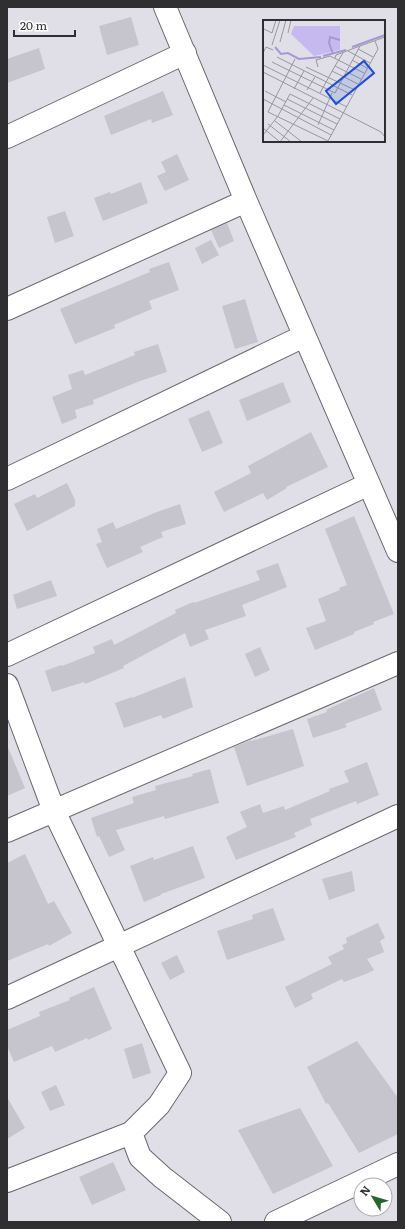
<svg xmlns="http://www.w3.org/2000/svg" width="405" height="1229" font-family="Literata,serif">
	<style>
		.building { fill: #c6c4cc }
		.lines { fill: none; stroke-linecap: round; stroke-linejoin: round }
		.street-casing { stroke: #69686e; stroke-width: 24 }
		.street { stroke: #fff; stroke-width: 22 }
		.inset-river { fill: none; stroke: #a798d5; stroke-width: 2 }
		.inset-road { fill: none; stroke: #99989e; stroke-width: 1 }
		.view { fill: #1d4ed8; fill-opacity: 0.15; stroke: #1d4ed8; stroke-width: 2 }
		.inset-edge { fill: none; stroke: #2f2f32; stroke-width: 2 }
	</style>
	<rect width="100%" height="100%" fill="#e0dee6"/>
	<path class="building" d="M131 17 139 45 107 55 99 26Z
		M39 48 45 69 7 83V59Z
		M163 91 173 115 152 123 151 119 111 135 104 116Z
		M177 154 189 180 165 191 157 176 166 172 161 162Z
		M141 182 148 203 103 221 94 198 110 192 111 194Z
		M65 211 74 236 55 243 47 217Z
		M227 223 234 241 219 248 211 230Z
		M211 240 219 255 202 264 195 248Z
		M169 262 179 290 149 301 152 309 114 325 115 328 75 344 60 309 150 272 149 269Z
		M245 299 258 342 235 349 222 306Z
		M158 344 167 372 140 381 93 400 94 404 75 410 77 418 62 424 52 397 72 389 68 375 83 370 85 375 135 355 134 352Z
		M283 382 291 402 247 421 239 400Z
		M209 410 223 443 202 452 188 419Z
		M311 432 328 467 286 487 287 488 267 500 263 493 224 512 214 492 251 473 248 466Z
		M67 483 75 500V506L27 531 14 504 35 494 37 498Z
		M180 504 186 524 161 532 163 537 140 547 143 552 107 568 96 544 102 542 97 529 113 522 116 529 157 512Z
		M354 516 394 614 373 622 374 624 354 632V634L315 650 306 628 326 621 318 599 340 590 339 588 347 585 325 529Z
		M278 563 287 587 242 605 246 616 205 630 209 639 190 647 185 633 123 666 124 668 85 684 84 682 52 692 45 671 61 665 62 666 95 653 93 647 112 639 114 645 176 613 175 610 193 602 194 603 260 580 256 571Z
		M51 580 57 596 17 609 13 595Z
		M260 647 270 670 255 677 245 654Z
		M185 677 193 707 163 719 161 715 124 728 115 703 132 697V698Z
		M374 688 382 710 345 724 347 727 313 738 307 719 327 712 326 710Z
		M293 729 304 766 247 786 234 747 251 740V741Z
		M7 745 25 788 7 796Z
		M367 762 379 795 357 804 356 801 310 819 312 825 294 833 296 837 236 860 226 837 247 827 240 812 260 804 263 813 284 806 285 810 330 791 329 789 349 782 344 771Z
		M210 769 219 803 165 819 164 816 116 830 125 850 109 857 99 836 97 837 91 818 134 803 132 797 156 790 155 786 193 776 192 774Z
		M193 846 205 878 161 894V895L144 902 130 866 153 857 154 860Z
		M25 854 48 904 54 901 72 933 49 946 48 944 7 961V863Z
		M352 871 355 891 329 900 322 879Z
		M273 908 285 940 227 960 217 931 253 919 252 915Z
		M378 923 385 938 380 941 384 952 367 959 374 970 366 974 344 982 342 979 311 994 313 999 295 1008 285 987 332 964 328 957 344 949 342 945 347 943 346 938Z
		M177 955 185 972 170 980 161 963Z
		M94 987 112 1029 88 1040 87 1038 55 1052 52 1046 14 1062 7 1046V1030L40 1016 39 1012 70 1000 69 998Z
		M357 1041 398 1098V1134L359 1153 328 1103 326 1104 307 1067Z
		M142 1043 151 1073 133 1079 124 1049Z
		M56 1085 65 1105 50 1111 41 1092Z
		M7 1097 25 1128 7 1139Z
		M300 1108 333 1166 273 1194 238 1130Z
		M113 1162 126 1190 92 1205 79 1177Z"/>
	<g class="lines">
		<defs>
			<path id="street" d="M165 7 246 201 398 551
				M7 137 185 53
				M7 309 246 201
				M7 479 304 336
				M7 655 369 484
				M7 685 54 811 180 1073 159 1105 131 1133 7 1181
				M7 831 398 663
				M7 998 398 816
				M131 1133 140 1157 162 1177 220 1222
				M276 1222 398 1164"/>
		</defs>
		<use href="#street" class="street-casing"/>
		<use href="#street" class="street"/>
	</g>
	<g transform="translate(263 20)">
		<rect width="122" height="122" fill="#e0dee6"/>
		<path d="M31 6H77V30L51 36 28 14Z" fill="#c6b9f0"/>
		<path class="inset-river" d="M12 27 18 34 25 33 36 39 58 37M89 27 122 15M70 34 66 23 67 17 77 20M60 36 83 30"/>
		<path class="inset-road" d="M1 9 9 13 13 0M25 13 28 0M17 22 23 0M9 25 17 0M95 29 110 37M85 31 107 43M0 33 3 27 10 30M14 37 89 75M72 38 73 35 97 26M32 39 5 92 65 121 115 29 112 21M89 40 104 48M9 42 72 73 97 26 122 17M0 45 84 87M72 46 80 33M43 47 92 70M55 47 53 40 67 36 101 53M69 51 95 64M0 52 118 112 122 117M31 69 41 51M44 70 52 57M2 71 23 82M57 73 72 46 98 59M0 79 68 115M24 79 74 104M21 85 71 110M12 101 39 122M5 104 28 122M55 105 69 73M0 108 17 122M0 115 15 96 27 74 77 99M17 122 50 78"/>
		<path class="view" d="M101 41 111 53 73 84 63 71Z"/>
		<rect width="122" height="122" class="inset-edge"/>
	</g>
	<rect width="405" height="1229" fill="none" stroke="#2f2f32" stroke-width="16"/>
	<g transform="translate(373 1197) rotate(308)"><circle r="19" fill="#ffffff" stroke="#acacad"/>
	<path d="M0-3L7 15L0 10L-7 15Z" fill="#26652d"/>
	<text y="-6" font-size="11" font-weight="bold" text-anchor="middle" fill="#2f2f32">N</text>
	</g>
	<path d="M14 30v6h61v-6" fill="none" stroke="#2f2f32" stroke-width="2"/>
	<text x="20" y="30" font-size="12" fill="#2f2f32" stroke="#ffffff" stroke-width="3" paint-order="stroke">20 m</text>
</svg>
